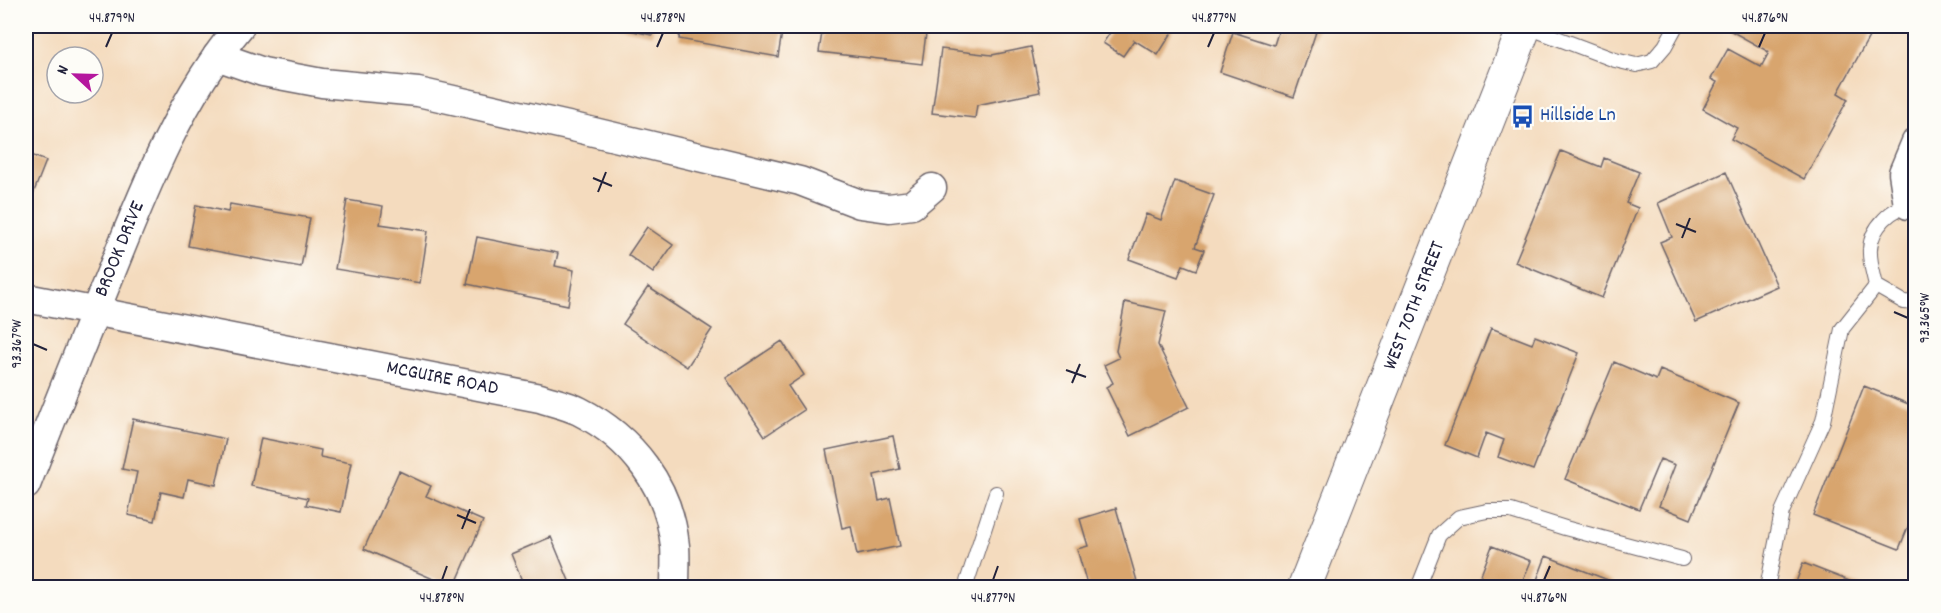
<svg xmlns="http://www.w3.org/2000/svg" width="1941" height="613" font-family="Dekko,sans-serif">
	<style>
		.building { fill: #d8a56e }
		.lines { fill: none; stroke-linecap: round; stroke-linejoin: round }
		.lane-casing { stroke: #6c6369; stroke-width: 16 }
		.street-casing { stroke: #6c6369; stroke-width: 31 }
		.secondary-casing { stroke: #6c6369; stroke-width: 35 }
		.lane { stroke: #fff; stroke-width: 14 }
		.street { stroke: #fff; stroke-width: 28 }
		.secondary { stroke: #fff; stroke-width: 33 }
		.ticks { fill: none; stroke: #22223b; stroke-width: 2 }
		.labels { text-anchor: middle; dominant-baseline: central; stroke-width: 4.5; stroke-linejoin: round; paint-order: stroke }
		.transit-label { font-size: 20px; fill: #164399; stroke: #fdfcf7; text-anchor: start }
		.street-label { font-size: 20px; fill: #22223b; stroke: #fdfcf7 }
		.neatline { fill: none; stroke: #22223b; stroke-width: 2 }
		.ticks-label { font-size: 15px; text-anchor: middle; fill: #22223b }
	</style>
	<rect width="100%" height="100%" fill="#fdfcf7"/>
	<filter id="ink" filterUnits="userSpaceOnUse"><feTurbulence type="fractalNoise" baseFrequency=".0167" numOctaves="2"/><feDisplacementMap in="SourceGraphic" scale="12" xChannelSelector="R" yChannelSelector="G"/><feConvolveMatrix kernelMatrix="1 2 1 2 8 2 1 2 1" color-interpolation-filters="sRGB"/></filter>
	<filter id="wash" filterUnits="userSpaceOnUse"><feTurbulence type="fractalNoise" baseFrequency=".008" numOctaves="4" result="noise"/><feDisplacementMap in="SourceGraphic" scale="24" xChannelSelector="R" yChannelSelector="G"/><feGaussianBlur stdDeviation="1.35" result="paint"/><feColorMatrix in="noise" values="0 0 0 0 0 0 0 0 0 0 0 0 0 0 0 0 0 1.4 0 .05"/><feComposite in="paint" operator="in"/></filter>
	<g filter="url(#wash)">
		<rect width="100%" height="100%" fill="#f4dbbe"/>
		<g id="blocks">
			<path class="building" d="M610 26H654L652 35Z
				M681 26H783L778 57 679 39Z
				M823 26H927L922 64 819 52Z
				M1110 26H1176L1158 55 1134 40 1123 56 1103 43 1113 28Z
				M1280 26H1318L1294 97 1220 72 1233 32 1274 45Z
				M1733 26H1875L1838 93 1848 99 1804 179 1731 139 1737 128 1703 109 1717 82 1711 79 1728 49 1761 67 1769 52 1731 31Z
				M1031 47 1040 92 977 105 975 118 932 113 941 49 992 55Z
				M1561 151 1601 167 1604 158 1639 172 1626 203 1638 208 1602 298 1515 262Z
				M26 153 46 161 26 212Z
				M1726 172 1777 286 1696 322 1660 242 1672 237 1658 203Z
				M1175 181 1214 195 1195 247 1204 250 1196 270 1183 265 1178 277 1129 259 1146 214 1161 220Z
				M347 200 383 206 380 224 428 231 420 283 335 269Z
				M230 204 310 218 301 267 188 246 196 205 228 212Z
				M647 227 673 245 653 273 628 255Z
				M477 237 558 253 555 266 574 270 568 305 467 284Z
				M648 287 712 329 687 367 623 324Z
				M1125 302 1166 311 1158 345 1189 407 1130 436 1106 387 1113 383 1104 365 1119 358 1116 351Z
				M1491 328 1532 344 1535 336 1579 353 1533 470 1498 457 1504 440 1486 433 1477 458 1445 445Z
				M782 341 804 375 788 386 804 410 765 436 726 378Z
				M1614 362 1656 380 1660 370 1739 403 1691 519 1659 506 1675 465 1660 459 1639 509 1565 479Z
				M1864 386 1916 407V507L1899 549 1813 515Z
				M133 419 226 439 216 485 188 479 184 497 161 492 155 521 128 515 137 472 122 469Z
				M893 436 900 469 874 475 879 501 890 498 900 546 857 555 851 526 842 528 826 450Z
				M261 438 321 450 320 457 351 463 341 512 306 505 308 498 251 486Z
				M399 471 431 486 426 496 483 521 454 588 364 549Z
				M1116 508 1139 588H1088L1077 549 1088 546 1080 519Z
				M551 537 572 588H525L511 554Z
				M1492 546 1531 561 1520 588H1476Z
				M1546 556 1613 582 1610 588H1534Z
				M1803 563 1865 587 1864 588H1794Z"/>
		</g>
	</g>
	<g filter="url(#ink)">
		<use href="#blocks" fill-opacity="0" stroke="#6c6369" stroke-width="1.5"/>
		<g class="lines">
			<defs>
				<path id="lane" d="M1525 26 1615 60 1636 65 1652 61 1665 46 1676 26
					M1913 205C1892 206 1871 228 1870 249 1869 261 1874 275 1876 286L1904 302 1916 303
					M965 588 996 493
					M1418 588 1439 535 1459 517 1487 511H1511L1565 528 1682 559
					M1767 588 1782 512 1823 421 1842 329 1876 286"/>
				<g id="street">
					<path d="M217 56 263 72 322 83 418 92 577 128 800 181 860 204 889 208 912 205 932 188"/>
					<path d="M1908 205 1903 173 1916 142"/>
					<path id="s1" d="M26 298 540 398C552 402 567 405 579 411 632 438 669 486 675 546 676 559 675 574 675 588"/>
					<path id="s2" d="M26 485C54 413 83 341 112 270 146 185 181 97 240 26"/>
				</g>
				<g id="secondary">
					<path id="s3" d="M1304 588 1525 26"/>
				</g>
			</defs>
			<use href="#lane" class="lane-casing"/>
			<use href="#street" class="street-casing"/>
			<use href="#secondary" class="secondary-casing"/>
			<use href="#lane" class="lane"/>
			<use href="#street" class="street"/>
			<use href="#secondary" class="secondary"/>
		</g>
	</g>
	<path class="ticks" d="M106 47 112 33M657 47 663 33M1208 47 1214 33M1759 47 1765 33M593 178 612 186M598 192 606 172M1676 224 1696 232M1682 238 1690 218M1894 312 1908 318M33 344 47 350M1066 370 1086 377M1072 383 1080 364M457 515 476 523M462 529 470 509M442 580 447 566M993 580 998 566M1544 580 1550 566"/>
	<defs>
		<symbol id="bus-bare" viewBox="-9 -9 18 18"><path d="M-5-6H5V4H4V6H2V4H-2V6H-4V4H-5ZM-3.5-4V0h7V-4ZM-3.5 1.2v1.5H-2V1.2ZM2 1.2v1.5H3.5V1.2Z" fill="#1a4fb4" stroke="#fdfcf7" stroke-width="2.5" paint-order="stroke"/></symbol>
	</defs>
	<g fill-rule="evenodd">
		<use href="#bus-bare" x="1506" y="100" width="33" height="33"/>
	</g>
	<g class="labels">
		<g class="transit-label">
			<text x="1540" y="116">Hillside Ln</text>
		</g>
		<g class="street-label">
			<text stroke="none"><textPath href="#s2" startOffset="254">BROOK DRIVE</textPath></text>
			<text stroke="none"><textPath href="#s3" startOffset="303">WEST 70TH STREET</textPath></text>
			<text stroke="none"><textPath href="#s1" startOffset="424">MCGUIRE ROAD</textPath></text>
		</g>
	</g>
	<rect width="1941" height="613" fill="none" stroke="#fdfcf7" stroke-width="66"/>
	<g transform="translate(75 75) rotate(292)"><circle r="28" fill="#fdfcf7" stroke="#a5a5ac" stroke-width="1.5"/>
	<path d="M0-4.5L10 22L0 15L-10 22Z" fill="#b5179e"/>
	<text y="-9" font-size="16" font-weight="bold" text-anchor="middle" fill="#22223b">N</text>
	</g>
	<rect x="33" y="33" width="1875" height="547" class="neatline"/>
	<g class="ticks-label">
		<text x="112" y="22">44.879°N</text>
		<text x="663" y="22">44.878°N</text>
		<text x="1214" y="22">44.877°N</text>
		<text x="1765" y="22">44.876°N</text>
		<text transform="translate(1924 318) rotate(-90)" y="5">93.365°W</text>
		<text transform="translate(16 344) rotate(-90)" y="5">93.367°W</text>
		<text x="442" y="602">44.878°N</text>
		<text x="993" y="602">44.877°N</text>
		<text x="1544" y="602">44.876°N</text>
	</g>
</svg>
